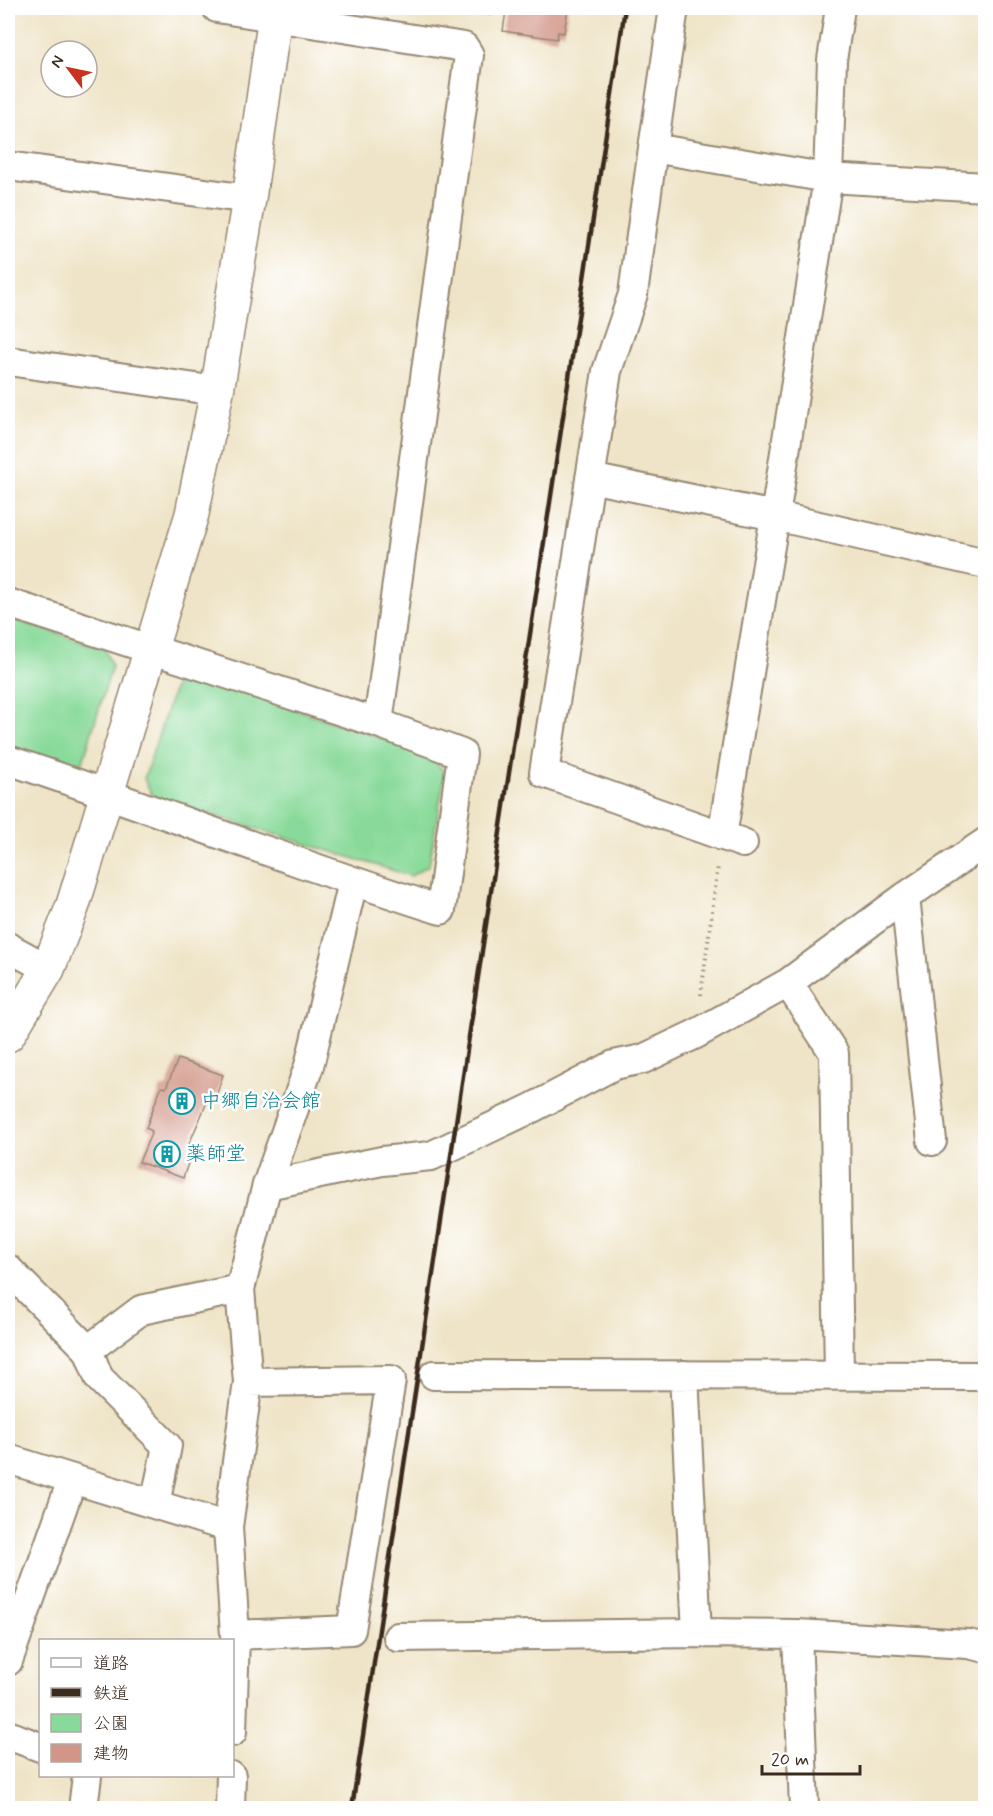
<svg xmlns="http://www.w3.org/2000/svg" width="993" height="1816" font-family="Mynerve,'Klee One',sans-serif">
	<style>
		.green { fill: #89da9a; stroke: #62825c; stroke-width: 1.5 }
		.building { fill: #d29688 }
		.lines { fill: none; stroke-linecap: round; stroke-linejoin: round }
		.minor-casing { stroke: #958772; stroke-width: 32 }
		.tertiary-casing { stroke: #958772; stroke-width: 36 }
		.path { stroke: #958772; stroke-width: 4; stroke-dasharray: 1.5 4.5; stroke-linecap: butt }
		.minor { stroke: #fff; stroke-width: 28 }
		.tertiary { stroke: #fff; stroke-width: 33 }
		.rail { stroke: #3b2a1e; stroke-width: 4.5 }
		.labels { text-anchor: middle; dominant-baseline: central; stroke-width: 5; stroke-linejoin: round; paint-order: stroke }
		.culture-label { font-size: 20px; fill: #0d838f; stroke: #fff; text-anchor: start }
	</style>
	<rect width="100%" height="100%" fill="#fff"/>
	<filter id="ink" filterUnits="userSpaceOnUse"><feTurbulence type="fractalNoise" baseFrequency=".0167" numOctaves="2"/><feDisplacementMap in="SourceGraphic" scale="12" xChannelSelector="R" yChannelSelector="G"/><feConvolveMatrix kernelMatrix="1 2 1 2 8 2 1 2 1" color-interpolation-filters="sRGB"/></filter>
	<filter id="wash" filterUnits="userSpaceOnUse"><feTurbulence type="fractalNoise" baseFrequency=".008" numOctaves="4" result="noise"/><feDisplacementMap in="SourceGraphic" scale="24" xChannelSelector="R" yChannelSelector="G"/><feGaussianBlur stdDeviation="1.35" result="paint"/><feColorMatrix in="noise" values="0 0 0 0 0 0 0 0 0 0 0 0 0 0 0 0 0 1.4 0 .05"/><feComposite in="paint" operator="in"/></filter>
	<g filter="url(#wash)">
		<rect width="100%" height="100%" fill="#efe4c7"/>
		<path class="green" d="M8 618 104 648 112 666 83 761 67 768 8 748Z
			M196 676 429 754 445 773 429 865 411 876 153 797 144 779 176 682Z"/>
		<g id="blocks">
			<path class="building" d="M475 8H491L490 15 474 12Z
				M494 8H568L564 33 558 32 557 39 503 31 506 11Z
				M178 1059 223 1075 214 1102 208 1100 189 1144 194 1146 183 1178 139 1162 152 1131 146 1128 161 1087 166 1088Z"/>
		</g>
	</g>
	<g filter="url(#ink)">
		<use href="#blocks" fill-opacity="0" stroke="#958772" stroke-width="1.5"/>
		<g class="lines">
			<defs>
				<path id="minor" d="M217 8 464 47 469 55 378 723
					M674 8 653 148 828 178 986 187
					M840 8 832 60 828 178 775 516 986 564
					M653 148 633 294 607 371 544 773 743 843
					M8 166 249 199
					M8 361 217 391
					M590 478 775 516 722 836
					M8 603 378 723 462 754 441 910C295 864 153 808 8 760
					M905 897 932 1141
					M8 947 48 969
					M788 983 834 1053 839 1375
					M267 1185 382 1161 431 1156 532 1108 614 1065 643 1059 696 1034 788 983 905 897 986 842
					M8 1269 88 1350
					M434 1375 986 1376
					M684 1375 697 1633
					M8 1459 228 1527
					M155 1504 167 1446 99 1378 88 1350 141 1310 240 1289
					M797 1634 804 1808
					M235 1635 351 1630 391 1380 248 1382
					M398 1637 697 1633 797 1634 968 1644 986 1648
					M8 1661 72 1480
					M232 1732 235 1635 228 1527 248 1382 240 1289 267 1185 309 1066 353 882
					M8 1735 40 1747
					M83 1808 87 1776
					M230 1808 231 1776"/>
				<path id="tertiary" d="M8 1035 48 969 73 905 192 514 217 391 249 199 276 8"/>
			</defs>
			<use href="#minor" class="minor-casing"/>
			<use href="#tertiary" class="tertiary-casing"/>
			<path class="path" d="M701 995 718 866"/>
			<use href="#minor" class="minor"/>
			<use href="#tertiary" class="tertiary"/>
			<path class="rail" d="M352 1808 625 8"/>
		</g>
	</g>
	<defs>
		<symbol id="building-ring" viewBox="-11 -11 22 22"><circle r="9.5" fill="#fff" stroke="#0f9aa8" stroke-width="1.5"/><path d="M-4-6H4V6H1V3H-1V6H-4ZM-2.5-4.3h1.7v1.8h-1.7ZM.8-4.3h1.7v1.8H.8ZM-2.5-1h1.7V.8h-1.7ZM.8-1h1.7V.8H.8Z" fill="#0f9aa8"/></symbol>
	</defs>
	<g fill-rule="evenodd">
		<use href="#building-ring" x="167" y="1086" width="30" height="30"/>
		<use href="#building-ring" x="152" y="1139" width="30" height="30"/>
	</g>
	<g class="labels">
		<g class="culture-label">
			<text x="201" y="1101">中郷自治会館</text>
			<text x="186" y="1154">薬師堂</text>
		</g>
	</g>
	<rect width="993" height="1816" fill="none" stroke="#fff" stroke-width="30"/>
	<rect x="39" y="1639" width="195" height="138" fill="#ffffff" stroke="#b1aaa5" stroke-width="1.5"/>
	<rect x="51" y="1658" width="30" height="9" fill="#ffffff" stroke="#b1aaa5" stroke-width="1.5"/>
	<text x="93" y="1669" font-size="18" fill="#3b2a1e">道路</text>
	<rect x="51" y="1688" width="30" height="9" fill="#3b2a1e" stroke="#b1aaa5" stroke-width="1.5"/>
	<text x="93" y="1699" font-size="18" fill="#3b2a1e">鉄道</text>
	<rect x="51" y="1714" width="30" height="18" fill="#89da9a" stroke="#b1aaa5" stroke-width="1.5"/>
	<text x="93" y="1729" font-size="18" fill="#3b2a1e">公園</text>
	<rect x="51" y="1744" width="30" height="18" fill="#d29688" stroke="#b1aaa5" stroke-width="1.5"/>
	<text x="93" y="1759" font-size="18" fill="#3b2a1e">建物</text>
	<g transform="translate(69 69) rotate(302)"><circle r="28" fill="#ffffff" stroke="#b1aaa5" stroke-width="1.5"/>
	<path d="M0-4.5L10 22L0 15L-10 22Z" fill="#c8321e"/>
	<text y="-9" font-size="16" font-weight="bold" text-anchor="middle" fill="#3b2a1e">N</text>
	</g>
	<path d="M762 1765v9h98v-9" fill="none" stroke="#3b2a1e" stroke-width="3"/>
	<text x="771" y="1765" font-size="18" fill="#3b2a1e" stroke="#ffffff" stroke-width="4.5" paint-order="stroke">20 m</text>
</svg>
